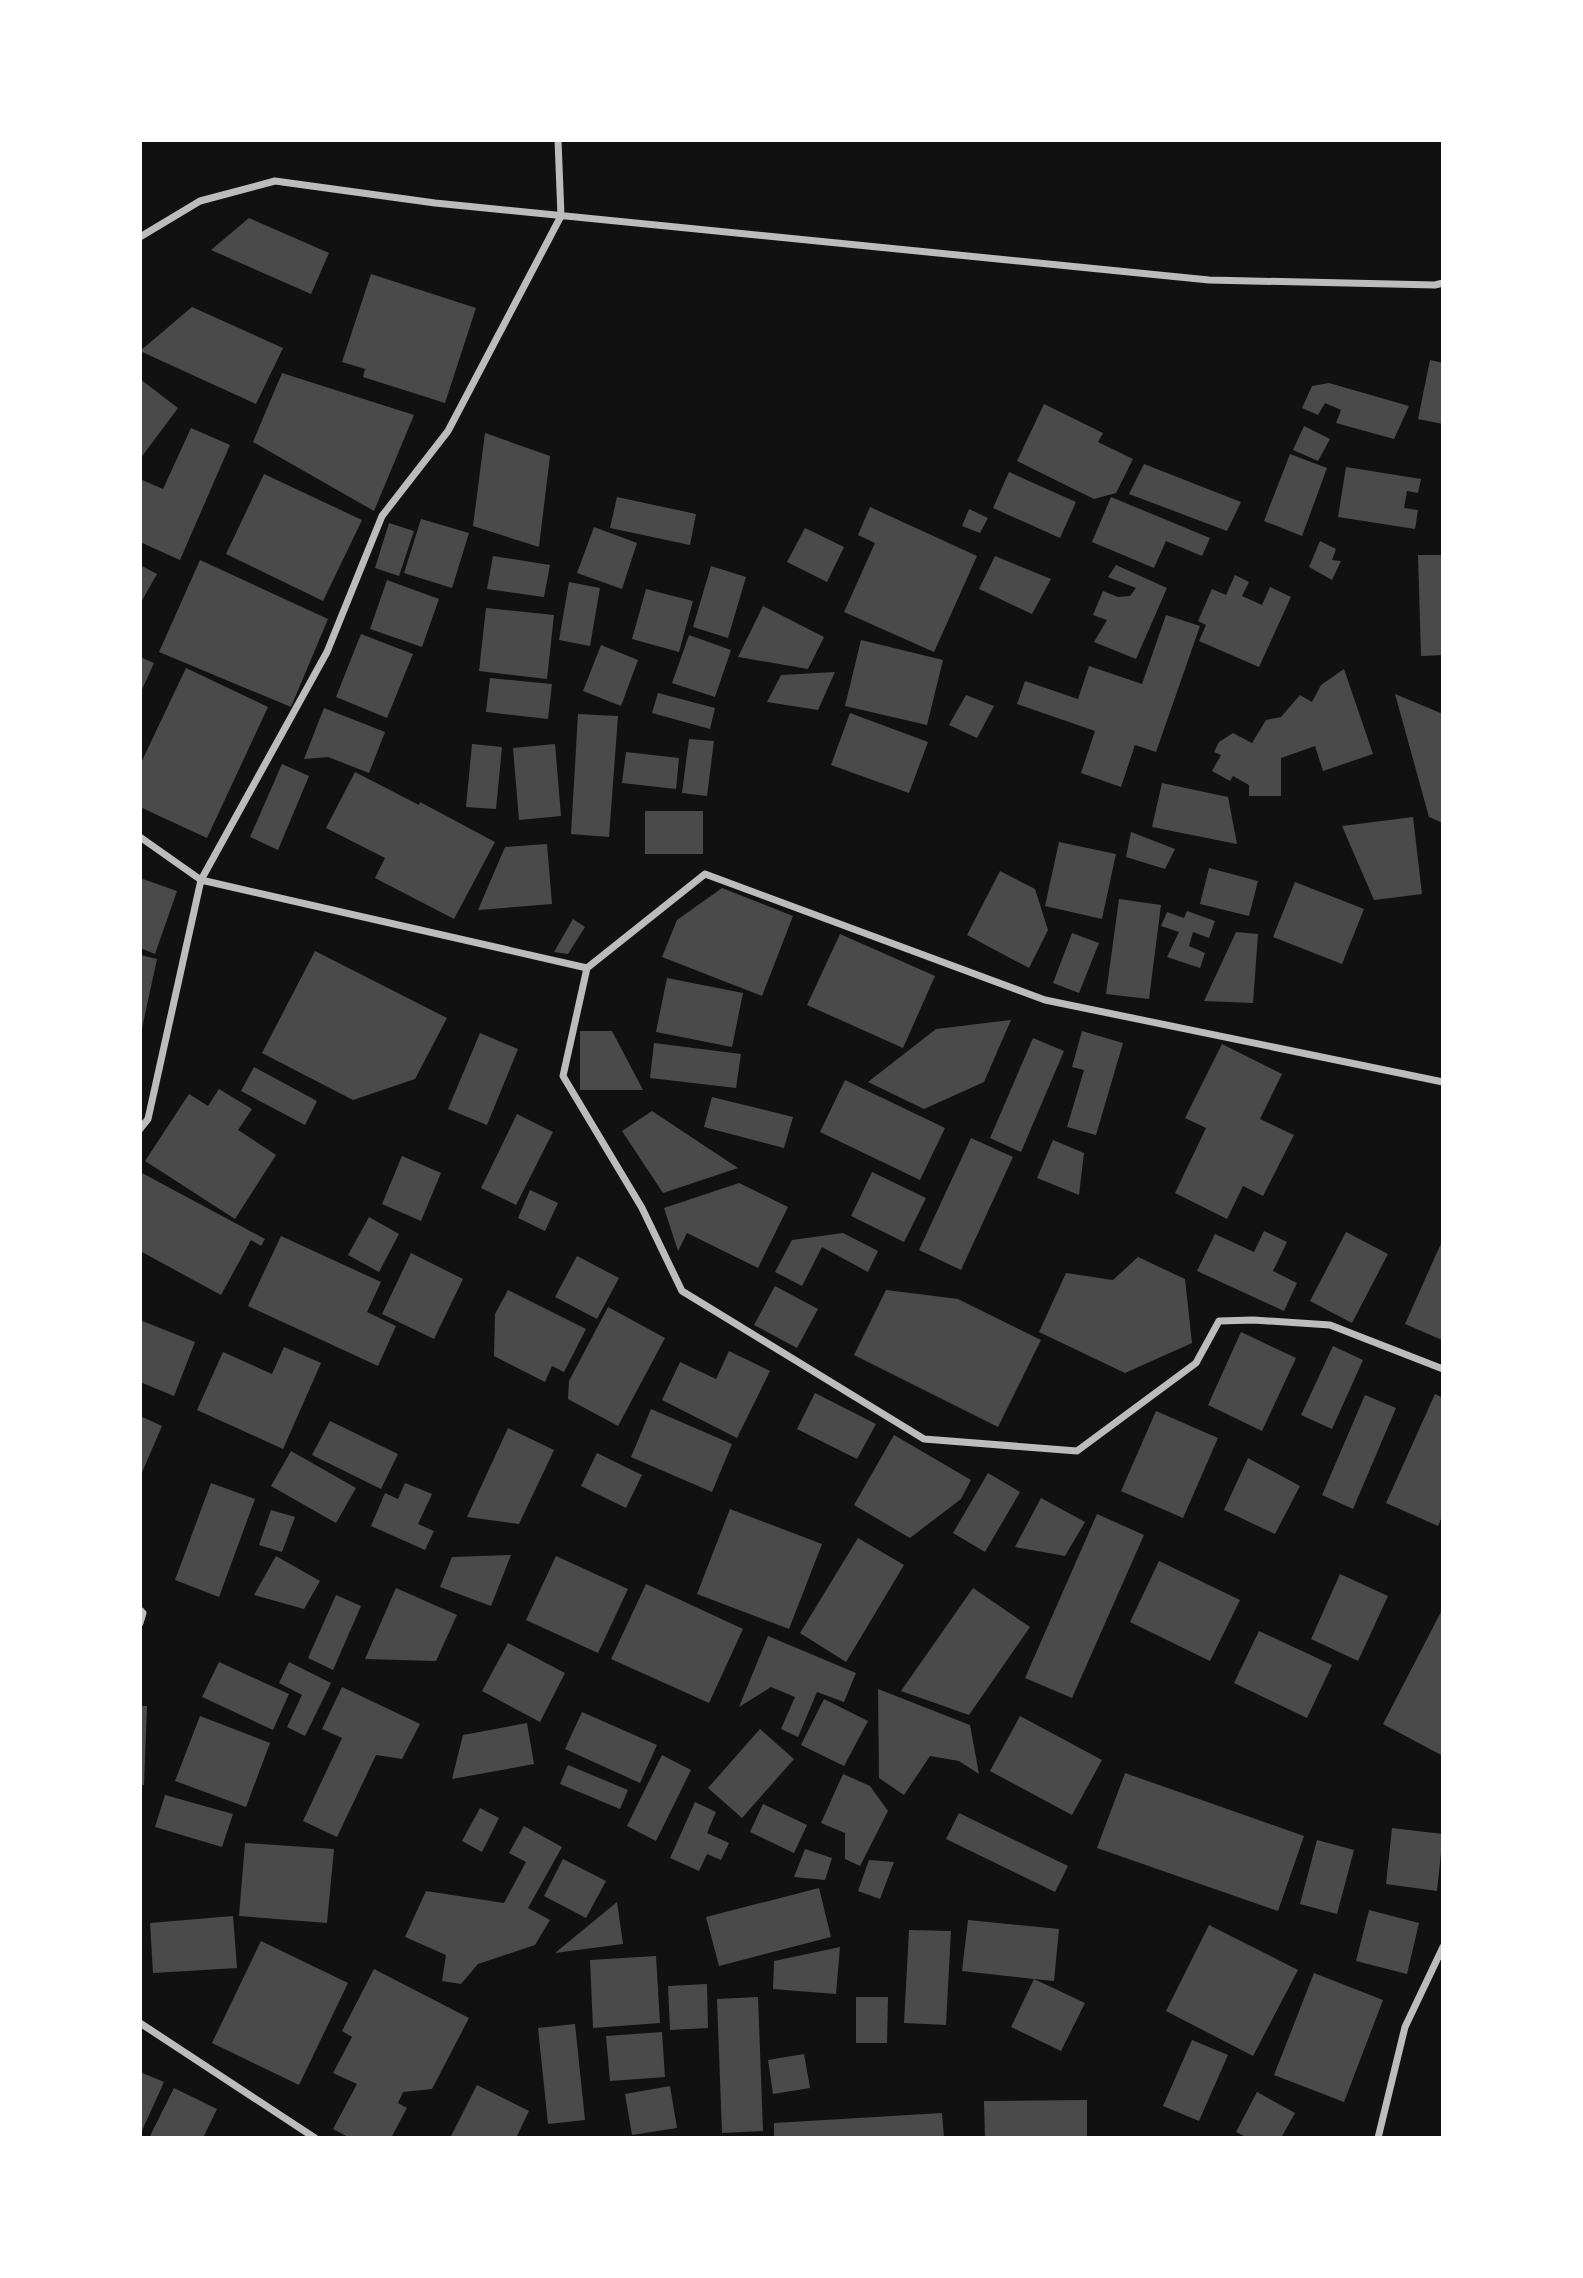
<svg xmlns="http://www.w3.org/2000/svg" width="1583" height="2278" font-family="'Space Grotesk',sans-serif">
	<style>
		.building { fill: #4a4a4a }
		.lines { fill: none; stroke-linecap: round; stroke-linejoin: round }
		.minor { stroke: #bcbcbc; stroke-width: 7 }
	</style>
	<rect width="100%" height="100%" fill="#111"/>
	<path class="building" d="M249 218 329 253 311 294 211 250Z
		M371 274 476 308 445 403 363 377 365 369 342 362Z
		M192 307 283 348 256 404 140 351Z
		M1430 360 1443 363V424L1418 419Z
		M282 373 414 415 374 511 253 442Z
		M140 379 178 408 140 459Z
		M1329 383 1409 406 1394 439 1336 423 1341 410 1325 403 1318 415 1302 408 1312 386Z
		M1044 404 1103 433 1098 442 1133 459 1116 493 1094 499 1017 461Z
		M1304 426 1330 439 1318 461 1293 450Z
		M191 428 230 445 180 560 140 542V479L163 489Z
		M485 433 550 456 539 547 473 526Z
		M1290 454 1327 468 1302 536 1264 521Z
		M1144 464 1241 502 1227 531 1129 494Z
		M1346 467 1421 479 1418 493 1407 491 1404 508 1418 510 1415 529 1338 517Z
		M1009 472 1076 502 1060 538 993 508Z
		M264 474 362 520 323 601 226 554Z
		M617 497 696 514 690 545 610 528Z
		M1111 497 1210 538 1202 556 1166 541 1154 568 1092 542Z
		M870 507 977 556 934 652 844 612 875 543 858 535Z
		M969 509 988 518 980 533 962 526Z
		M421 519 469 533 452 588 404 573Z
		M389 523 414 531 399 576 375 568Z
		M594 527 637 543 622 589 577 573Z
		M805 528 844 547 827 582 787 562Z
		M1320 541 1336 549 1332 560 1341 561 1332 580 1309 567Z
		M1418 555H1443V655L1421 656Z
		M493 556 550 565 544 597 487 589Z
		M995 556 1051 579 1032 614 979 589Z
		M200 560 328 619 291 707 159 652Z
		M140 565 157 574 140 604Z
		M1116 565 1167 588 1136 659 1094 642 1107 620 1093 615 1103 591 1118 597 1130 596 1136 588 1108 577Z
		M711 566 746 577 728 638 693 627Z
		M1235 575 1249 582 1242 596 1262 605 1270 587 1291 597 1259 667 1199 641 1206 625 1198 621 1212 589 1226 595Z
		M387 580 439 599 422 647 370 629Z
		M569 582 600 588 590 646 559 640Z
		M646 589 693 601 679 652 632 639Z
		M763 606 824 637 808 669 738 657Z
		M486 608 554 615 547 679 479 671Z
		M1166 615 1200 626 1156 752 1135 745 1121 787 1081 773 1095 731 1017 704 1025 681 1078 699 1089 666 1142 684Z
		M361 634 413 654 387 718 336 697Z
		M689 635 731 650 715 697 672 683Z
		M861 640 943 660 927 725 845 706Z
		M601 645 638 660 621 706 583 691Z
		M140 657 154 663 140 694Z
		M186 668 268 707 207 838 140 807V765Z
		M1344 669 1373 754 1323 771 1315 746 1281 758V796H1249V785L1233 776 1230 781 1212 771 1221 755 1214 752 1219 742 1233 733 1252 743 1266 720 1281 717 1300 695 1312 702 1321 685Z
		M835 672 818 710 767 702 781 675Z
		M490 678 552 684 548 719 486 712Z
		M658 693 715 708 710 729 652 713Z
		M1395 694 1443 714V823L1429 817Z
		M966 695 994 706 977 738 949 725Z
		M324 708 385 732 369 773 328 757 304 759Z
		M850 713 928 742 909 793 831 765Z
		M578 714 618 716 609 837 571 834Z
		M689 739 714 741 707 796 682 793Z
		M472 744 502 747 496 809 466 807Z
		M555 744 561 816 519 820 513 748Z
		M626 752 679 758 676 789 622 783Z
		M282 764 309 776 278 850 250 837Z
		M355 772 419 805 420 802 495 842 454 919 375 878 385 858 326 828Z
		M1162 783 1228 797 1237 844 1152 827Z
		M645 811H703V854H645Z
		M1413 817 1422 894 1374 900 1342 826Z
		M1131 832 1175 849 1165 869 1126 857Z
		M1059 842 1116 854 1102 919 1045 906Z
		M547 844 552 904 478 910 505 847Z
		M1209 868 1258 881 1249 916 1200 904Z
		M1000 871 1035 889 1048 930 1029 968 967 935Z
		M140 878 177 891 155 954 140 948Z
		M1295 882 1364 909 1342 964 1273 937Z
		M722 888 793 916 762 996 662 957 677 920Z
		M1119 899 1161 905 1149 999 1106 994Z
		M1187 911 1215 921 1209 938 1193 932 1189 946 1205 953 1200 968 1167 957 1179 932 1161 926 1167 912 1184 918Z
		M573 919 585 927 568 954 554 952Z
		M1236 932 1258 934 1253 1003 1204 1001Z
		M1072 933 1099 943 1079 993 1053 983Z
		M840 934 935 976 903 1048 807 1005Z
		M315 951 447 1018 415 1079 353 1100 262 1053Z
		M140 955 157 959 141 1033H140Z
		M667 978 743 993 732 1047 656 1032Z
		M1011 1020 984 1082 924 1109 868 1082 936 1029Z
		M580 1031H612L643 1090H580Z
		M1082 1031 1123 1043 1096 1135 1067 1127 1084 1070 1072 1067Z
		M480 1033 518 1049 487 1125 448 1109Z
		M1033 1038 1064 1051 1021 1152 990 1138Z
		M654 1043 741 1054 736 1088 650 1078Z
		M1222 1044 1282 1074 1260 1119 1294 1135 1263 1196 1243 1186 1227 1219 1175 1193 1206 1128 1185 1118Z
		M254 1067 317 1101 305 1125 241 1091Z
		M845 1080 945 1128 920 1180 820 1132Z
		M219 1089 252 1109 238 1130 276 1155 235 1219 145 1161 189 1094 208 1106Z
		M712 1097 793 1117 784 1148 704 1127Z
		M652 1111 738 1168 663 1193 622 1131Z
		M517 1114 553 1132 516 1205 481 1188Z
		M971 1138 1013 1157 961 1270 919 1250Z
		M1053 1140 1084 1153 1079 1195 1037 1178Z
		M402 1156 441 1173 421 1221 382 1204Z
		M872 1172 926 1198 904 1242 851 1216Z
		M142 1173 265 1239 261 1246 251 1240 221 1295 140 1251Z
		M739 1183 788 1207 758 1268 687 1233 678 1251 664 1208Z
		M530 1190 558 1203 545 1231 518 1218Z
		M369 1217 399 1234 379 1272 348 1255Z
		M1264 1231 1287 1242 1273 1271 1297 1283 1284 1311 1197 1271 1215 1234 1254 1252Z
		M1346 1232 1388 1254 1352 1323 1310 1301Z
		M843 1233 878 1251 868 1272 822 1247 802 1286 775 1272 792 1240Z
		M281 1236 381 1282 367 1312 396 1326 378 1366 248 1306Z
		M1443 1239V1339L1442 1340 1405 1324Z
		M411 1253 463 1279 434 1339 382 1314Z
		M577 1256 619 1278 597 1319 555 1297Z
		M1138 1257 1185 1279 1192 1343 1125 1373 1039 1332 1066 1273 1113 1280Z
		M775 1286 818 1309 797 1348 754 1325Z
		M508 1290 586 1329 564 1372 552 1366 545 1382 494 1356 495 1314Z
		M886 1290 958 1299 1041 1340 998 1427 854 1355Z
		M608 1307 665 1338 618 1426 568 1399 569 1381Z
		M140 1320 195 1342 174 1396 140 1382Z
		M1241 1332 1296 1358 1262 1431 1208 1405Z
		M1333 1346 1363 1360 1332 1429 1301 1415Z
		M284 1347 321 1363 283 1449 197 1410 223 1352 272 1374Z
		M729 1351 770 1371 737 1438 662 1400 680 1362 716 1379Z
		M815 1393 876 1424 857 1459 797 1429Z
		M1435 1394 1443 1398V1514L1438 1526 1386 1503Z
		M1365 1395 1396 1408 1353 1509 1322 1495Z
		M651 1409 732 1444 712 1492 631 1457Z
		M1156 1411 1218 1438 1183 1518 1121 1491Z
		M140 1416 162 1426 140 1477Z
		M330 1421 398 1454 381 1489 312 1455Z
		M508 1428 554 1450 519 1524 467 1517Z
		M894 1435 971 1480 961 1499 910 1538 854 1505Z
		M291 1451 356 1488 336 1523 271 1486Z
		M597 1453 642 1475 626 1508 581 1486Z
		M1248 1458 1300 1486 1275 1534 1224 1510Z
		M988 1473 1020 1492 985 1552 953 1533Z
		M211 1483 255 1499 219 1597 175 1580Z
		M405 1483 432 1494 418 1524 434 1531 425 1550 371 1526 385 1493 398 1499Z
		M1041 1498 1085 1522 1065 1556 1015 1547Z
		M730 1509 822 1544 789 1629 697 1594Z
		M271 1510 295 1517 282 1552 259 1545Z
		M1097 1514 1144 1535 1072 1698 1025 1678Z
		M858 1538 904 1565 846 1662 800 1633Z
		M511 1555 491 1606 440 1587 452 1557Z
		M276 1556 320 1581 304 1609 254 1595Z
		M556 1556 628 1589 598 1653 526 1620Z
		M1159 1561 1240 1600 1210 1661 1130 1622Z
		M1340 1574 1388 1596 1358 1661 1311 1639Z
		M646 1584 743 1629 709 1703 611 1659Z
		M396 1588 457 1615 436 1661 365 1659Z
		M973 1588 1030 1627 969 1715 901 1691Z
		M336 1595 361 1606 333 1670 308 1658Z
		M1443 1608V1756L1383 1724Z
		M1259 1631 1332 1665 1307 1718 1234 1683Z
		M768 1636 856 1673 844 1702 817 1692 798 1737 781 1729 795 1697 771 1687 739 1707Z
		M508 1643 565 1673 540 1722 482 1691Z
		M219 1662 289 1694 273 1730 202 1697Z
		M289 1662 331 1683 305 1736 287 1727 302 1695 279 1683Z
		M342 1687 420 1724 402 1759 376 1755 337 1837 303 1821 342 1738 322 1729Z
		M878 1689 970 1725 979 1774 959 1761 930 1756 904 1795 879 1778Z
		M824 1699 868 1721 844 1766 801 1745Z
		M140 1706H147L144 1785H140Z
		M582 1712 657 1745 640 1783 565 1749Z
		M200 1716 270 1743 246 1807 175 1781Z
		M1020 1716 1102 1760 1072 1815 990 1771Z
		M527 1723 534 1764 452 1779 463 1735Z
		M760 1729 794 1759 742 1818 708 1788Z
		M662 1755 691 1770 656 1841 627 1826Z
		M568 1765 628 1790 620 1809 560 1784Z
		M1125 1773 1304 1836 1278 1911 1097 1848Z
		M843 1774 870 1786 888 1811 860 1866 845 1859V1833L821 1823Z
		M165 1795 233 1814 222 1847 155 1827Z
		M695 1802 716 1812 707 1833 729 1843 721 1860 707 1854 699 1871 670 1858Z
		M763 1804 807 1825 794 1853 750 1832Z
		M480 1808 499 1818 482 1852 462 1841Z
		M959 1813 1068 1866 1055 1892 946 1839Z
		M524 1826 562 1847 528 1908 550 1920 535 1945 478 1964 461 1984 442 1981 446 1955 405 1937 426 1891 504 1903 526 1862 509 1853Z
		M1392 1828 1443 1834 1437 1891 1386 1884Z
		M1317 1840 1354 1850 1337 1914 1300 1904Z
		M245 1843 334 1849 327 1923 239 1916Z
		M805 1849 832 1858 825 1880 794 1877Z
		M563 1859 606 1881 586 1918 544 1896Z
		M869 1860 894 1862 880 1899 858 1891Z
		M819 1888 831 1937 719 1966 706 1917Z
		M617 1902 623 1944 555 1953Z
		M1369 1910 1419 1923 1407 1974 1356 1961Z
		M233 1916 237 1968 153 1973 150 1923Z
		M968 1920 1059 1929 1054 1981 1034 1979 1085 2003 1061 2051 1011 2027 1034 1979 962 1971Z
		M1209 1925 1298 1970 1253 2056 1166 2011Z
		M909 1930 951 1931 946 2025 904 2023Z
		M261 1941 348 1983 299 2085 212 2043Z
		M840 1947 836 1994 773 1989 774 1961Z
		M656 1956 660 2023 593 2028 590 1960Z
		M374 1969 469 2018 432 2089 403 2092 398 2103 407 2108 391 2138H350L333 2129 357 2084 333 2073 352 2037 342 2031Z
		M1314 1973 1383 2000 1344 2102 1274 2075Z
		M707 1984 708 2028 670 2030 668 1986Z
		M758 1997 763 2131 722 2133 717 1999Z
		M856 1997H888L887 2043H856Z
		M575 2024 585 2120 548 2124 538 2028Z
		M662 2032 665 2077 610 2081 606 2036Z
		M1192 2040 1228 2055 1199 2121 1163 2106Z
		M804 2054 810 2088 773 2094 768 2060Z
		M140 2072 164 2082 140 2135Z
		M477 2085 529 2111 516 2138H450Z
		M670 2086 677 2128 632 2135 625 2094Z
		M174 2088 217 2109 203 2138H149Z
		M1257 2092 1295 2113 1281 2138H1248L1236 2132Z
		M1087 2100V2138H985L984 2101Z
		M942 2113 944 2138H774V2123Z"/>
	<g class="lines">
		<path class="minor" d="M140 237 200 201 275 181 435 203 1209 280 1435 285 1443 283
			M140 837 201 880 587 968 705 874 1045 1000 1443 1082
			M587 968 563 1076 642 1208 682 1291 924 1439 1077 1451 1196 1363 1219 1321 1253 1320 1330 1325 1443 1369
			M140 1129 148 1119 201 880 327 652 382 516 448 431 561 216 558 140
			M140 1610 143 1613 140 1623
			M140 2023 315 2138
			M1378 2138 1405 2027 1443 1947"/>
	</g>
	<rect width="1583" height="2278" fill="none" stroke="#ffffff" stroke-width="284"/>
</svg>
